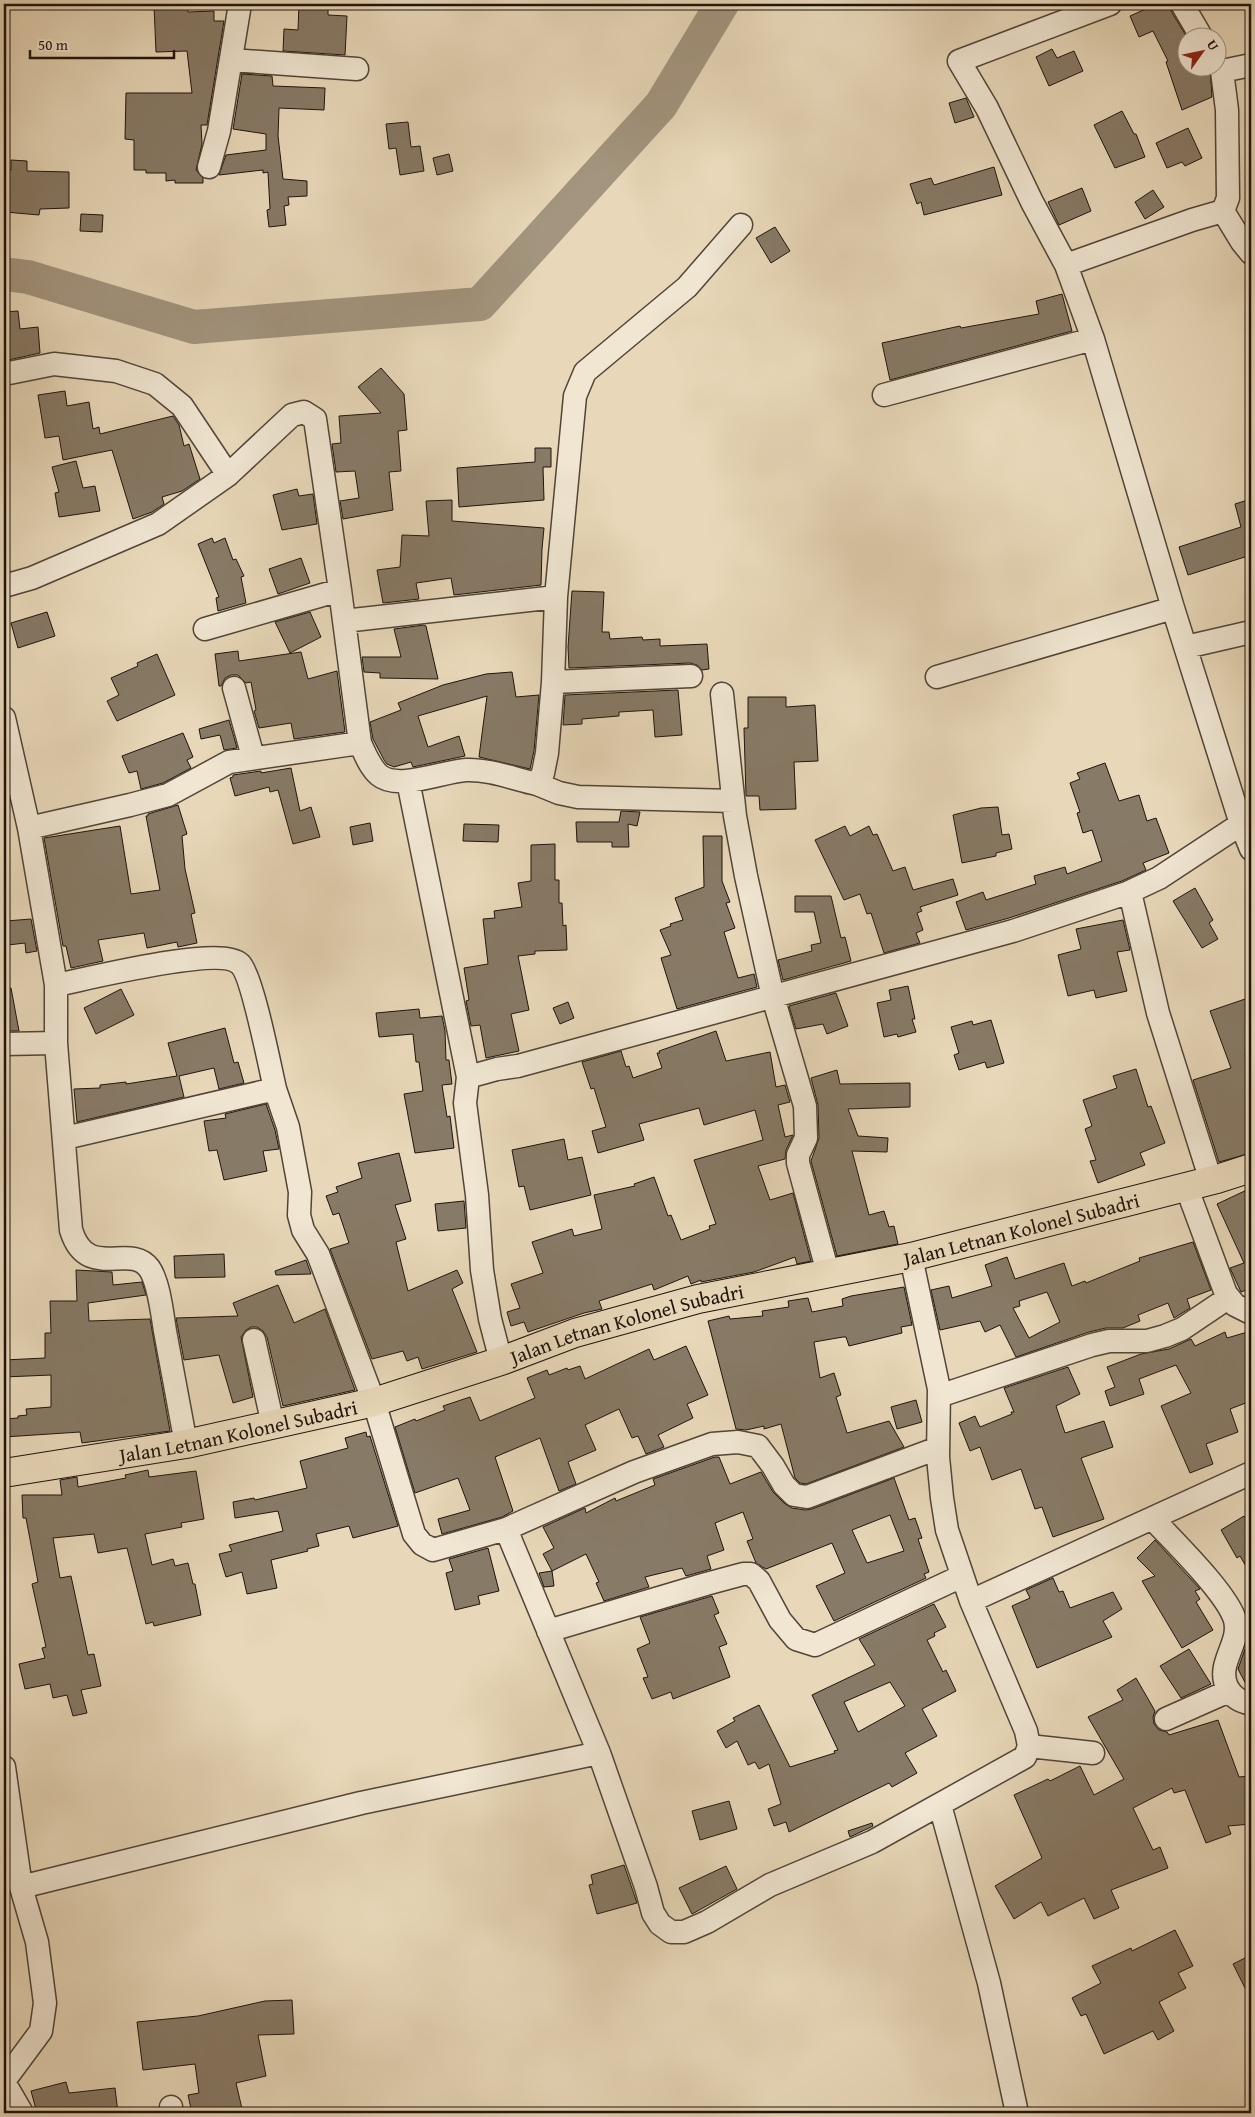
<svg xmlns="http://www.w3.org/2000/svg" width="1255" height="2117" font-family="'Gentium Book Plus',serif">
	<style>
		.lines { fill: none; stroke-linecap: round; stroke-linejoin: round }
		.river { stroke: #a3957f; stroke-width: 34 }
		.building { fill: #877a66; stroke: #1e140d; fill-rule: evenodd }
		.minor-casing { stroke: #504538; stroke-width: 25 }
		.major-casing { stroke: #1e140d; stroke-width: 30 }
		.minor { stroke: #f0e6d2; stroke-width: 22 }
		.major { stroke: #e8d8b9; stroke-width: 28 }
		.labels { text-anchor: middle; dominant-baseline: central; stroke-width: 5; stroke-linejoin: round; paint-order: stroke }
		.street-label { font-size: 20px; fill: #1e140d; stroke: #f0e6d2 }
	</style>
	<rect width="100%" height="100%" fill="#e8d8b9"/>
	<filter id="stains"><feTurbulence type="fractalNoise" baseFrequency=".004" numOctaves="4"/><feColorMatrix values="0 0 0 0 .2 0 0 0 0 .09 0 0 0 0 .02 0 0 0 .5 -.17"/></filter>
	<radialGradient id="worn" r=".72"><stop offset=".6" stop-color="#630" stop-opacity="0"/><stop offset="1" stop-color="#630" stop-opacity=".3"/></radialGradient>
	<g class="lines">
		<path class="river" d="M4 274 28 277 194 327 480 304 661 105 722 4"/>
	</g>
	<path class="building" d="M299 4H328V15L347 16 345 55 283 51 284 29 298 30Z
		M1157 4H1169L1171 11 1188 39V68H1210L1212 97 1182 110 1166 62 1168 61 1153 31 1139 37 1130 16Z
		M154 6H187L188 12 214 11V21H224L207 125H201L202 144 196 170 203 178V183H175V180L166 181V173H146V170H134V140L125 139 126 93H192L187 51 156 52Z
		M1052 49 1057 58 1074 51 1083 71 1049 86 1036 57Z
		M242 74 272 76 273 86 325 88 324 110 279 108 278 136 283 179 307 181V196L288 197 289 205 284 206 286 225 269 227 267 210 270 209 268 172 263 173V170L219 175 226 155 266 150V134L233 129Z
		M966 98 974 117 955 123 949 103Z
		M1122 111 1134 134H1136L1145 157 1115 168 1094 125Z
		M408 122 411 147 420 146 424 171 400 175 396 148 389 149 386 124Z
		M1188 128 1202 158 1185 166 1182 162 1167 168 1156 143Z
		M449 154 453 171 437 175 433 158Z
		M11 160 27 161V171L69 172V208L40 209 39 215 5 212 7 170H11Z
		M994 167 1002 195 924 215 921 202 917 204 910 184 931 178 934 185Z
		M1082 188 1091 211 1059 225 1048 202Z
		M1153 190 1164 207 1145 219 1135 202Z
		M81 214 103 215 102 232 80 231Z
		M775 227 790 251 771 263 756 238Z
		M1062 294 1072 331 890 380 882 343 960 326 961 328 1039 314 1036 301Z
		M18 311 20 329 38 327 40 353 4 361V312Z
		M381 368 404 394 407 430 398 431 401 471 389 472 393 510 343 519 340 501 359 498 355 471 336 472 332 444 341 443 339 416 381 413 358 387Z
		M65 391 67 406 89 402 93 429 99 427 100 434 173 416 179 425 184 446 189 444 200 479 182 491 162 497 164 504 152 512 133 519 112 450 63 460 59 436 45 438 38 395Z
		M535 448H551V467H543L544 500 459 507 457 468 535 462Z
		M76 461 83 488 95 486 100 511 59 517 55 493 59 492 52 467Z
		M297 489 299 496 313 494 317 524 282 530 273 495Z
		M1251 499V555L1188 575 1179 547 1241 527 1235 504Z
		M452 500V521L544 528 542 549 541 585 454 595 451 578 416 583 419 599 383 603 377 570 400 567 402 535 429 536 426 501Z
		M212 538 214 543 225 538 233 560 236 559 244 576 241 577 246 603 218 611 216 598 219 597 198 544Z
		M301 558 310 583 278 594 269 569Z
		M572 591 604 592 602 632H609L610 639 642 637 643 640 660 639V646L707 644 709 669 702 670 697 665 690 663 569 668 568 647Z
		M47 612 55 636 18 648 11 623Z
		M310 612 321 637 290 653 275 622Z
		M424 625 426 626 438 679 380 678V673L364 672 362 657H401L394 629Z
		M238 651 239 661 301 652 308 679 337 671 345 732 294 739 291 723 259 728 254 711 256 710 251 682 246 683 238 675H231L225 678 221 686H219L215 654Z
		M157 654 175 695 117 721 107 701 119 695 111 678 138 666 137 663Z
		M512 672 516 697 539 695 534 751 530 769 479 757 487 696 418 716 428 747 459 736 465 756 413 767 411 762 394 767 387 764 384 760 373 739 370 722 401 710 398 703 443 685 486 674Z
		M678 690 682 735 655 737 653 710 619 712V716L582 719V724L563 725 565 695Z
		M748 697H786V707L815 705 818 761 794 762 796 809 760 810 759 796H746L744 728H748Z
		M229 720 237 748 224 750 220 735 201 739 199 729Z
		M183 733 193 757 187 760 191 768 163 783 141 789 137 771 129 773 122 756Z
		M1105 763 1119 801 1139 795 1147 821 1156 818 1169 853 1143 863 1146 870 1122 881 1009 918 966 930 956 902 983 892 986 900 1036 884 1034 876 1065 867 1067 874 1102 861 1092 830 1083 833 1077 813 1080 812 1070 783 1080 779 1077 773Z
		M291 768 300 811 311 807 320 837 293 844 278 790 270 792 269 787 235 796 230 778 233 777V775L261 771V773Z
		M178 805 187 834 182 836 185 869 195 913 191 914 197 943 178 947 177 942 147 948 144 933 98 940 103 961 71 968 66 946H63L44 838 120 826 131 894 160 890 146 816H148V814Z
		M998 807 1002 835 1009 834 1012 849 996 853V856L962 863 953 815 981 808Z
		M621 811 640 812 637 826 628 824 629 847H612V842H577L576 822H619Z
		M370 823 373 841 353 845 350 827Z
		M464 824 499 825 498 842 463 841Z
		M845 826 850 836 869 826 873 835 877 834 893 871 905 867 913 890 953 879 958 895 920 907 922 911 917 913 923 930 916 933 920 943 884 953 871 913 867 914 860 894 844 900 815 840Z
		M703 836H722V881L730 902 726 903 735 928 724 932 738 978 754 974 757 987 677 1009 661 958 671 955 660 930 671 926 670 924 683 920 675 898 704 887Z
		M555 844V880H559V903H562L563 926 566 925 567 950 535 951V954L518 956 529 1010 511 1014 519 1051 486 1058 480 1025 471 1026 466 1001 469 1000 464 968 488 964 483 919 495 918 494 911 522 907 518 883 531 881V845Z
		M1195 888 1213 920 1209 923 1218 939 1202 948 1173 901Z
		M795 896H831L841 938 845 937 851 961 783 980 778 960 812 951 811 945 821 943 814 912H795Z
		M31 919 37 951 26 953 25 943 8 945 6 921Z
		M1123 920 1130 950 1117 952 1127 991 1096 998 1094 990 1068 996 1058 955 1081 949 1076 929Z
		M908 986 915 1019H912L916 1032 898 1037 897 1034 884 1037 877 1003 891 1000 889 990Z
		M11 988 19 1031H4V989Z
		M121 989 134 1015 96 1034 84 1008Z
		M836 993 848 1026 827 1034 823 1024 796 1029 789 1006Z
		M1251 997V1054L1245 1055 1251 1074V1153L1219 1162 1193 1080 1231 1068 1210 1011Z
		M568 1002 574 1018 560 1024 553 1008Z
		M419 1009 420 1018 442 1016 445 1031 446 1060H449L452 1084 442 1085 447 1117 450 1116 454 1148 415 1153 404 1094 423 1091 419 1062H416L413 1034 379 1037 376 1013Z
		M991 1020 1004 1063 987 1068 985 1062 959 1070 954 1055 959 1053 951 1027 972 1021 973 1025Z
		M225 1028 234 1063 238 1062 244 1083 219 1089 214 1068 179 1076 184 1097 77 1122 74 1089 100 1088V1085L126 1082V1084L177 1076 168 1043Z
		M716 1031 726 1061 770 1052 776 1087 785 1085 790 1102 778 1105 785 1137 793 1135 786 1150 785 1159 758 1166 770 1200 793 1193 811 1261 797 1264 795 1257 754 1272 701 1282V1280L691 1284 688 1276 654 1290 652 1284 599 1301 602 1309 584 1313 528 1332 524 1322 511 1326 507 1312 520 1308 511 1284 543 1273 532 1242 572 1229 574 1236 602 1229 594 1195 635 1186 634 1184 654 1177 668 1216 671 1215 681 1240 710 1229 709 1226 716 1224 694 1160 763 1140 755 1110 704 1125 699 1108 639 1124 644 1140 598 1153 592 1131 606 1127 594 1088 591 1089 582 1062 621 1051 626 1067 629 1066 633 1078 662 1068 657 1053H660L659 1051Z
		M1136 1069 1148 1107 1151 1106 1165 1143 1140 1153 1145 1165 1098 1183 1090 1161 1096 1160 1085 1129 1092 1126 1083 1100 1117 1088 1113 1076Z
		M837 1070 840 1084 910 1083V1107L848 1109 858 1136 888 1138 887 1152 852 1151 869 1215 884 1211 889 1227 894 1226 898 1244 837 1256 811 1161 819 1138 818 1105 811 1078Z
		M266 1104 275 1130 279 1149 263 1151 267 1171 224 1180 217 1150 209 1151 204 1121 226 1118 225 1114Z
		M564 1139 568 1160 582 1157 591 1195 530 1210 524 1186 519 1187 512 1150Z
		M399 1153 411 1201 395 1205 406 1239 396 1242 408 1291 457 1270 463 1283 452 1289 477 1352 422 1369 418 1357 407 1361 403 1351 372 1359 330 1249 349 1243 339 1213 333 1215 326 1196 338 1192 336 1187 362 1178 358 1163Z
		M1251 1188V1288L1241 1292 1230 1268 1244 1263 1217 1204Z
		M464 1201 466 1228 438 1231 435 1204Z
		M1193 1242 1211 1290 1187 1299 1190 1308 1174 1318 1168 1303 1138 1315 1140 1321 1123 1328H1106L1089 1332 1016 1357 1000 1325 985 1332 980 1321 940 1330 931 1290 949 1286 952 1298 992 1286 985 1265 1007 1257 1015 1279 1064 1263 1072 1286 1085 1281 1086 1283 1140 1261 1139 1258ZM1047 1292 1060 1322 1029 1338 1013 1308 1020 1306 1019 1301Z
		M224 1254 225 1277 175 1278 174 1256Z
		M306 1260 311 1274 276 1275 275 1271Z
		M76 1270 112 1272 113 1285 142 1282 146 1295 88 1303 89 1321 150 1319 170 1431 82 1443 80 1432 4 1437V1419L18 1418V1416L27 1415 26 1409 51 1407V1375L4 1377V1360L45 1358V1333H51L50 1301H77Z
		M278 1285 294 1323 325 1309 355 1390 283 1406 267 1337 263 1331 257 1327H251L246 1330 241 1337 253 1397 233 1403 219 1355 184 1360 176 1318 238 1316 233 1303Z
		M904 1287 912 1325 901 1327 902 1333 849 1346 846 1337H843L814 1342 820 1378 834 1373 841 1395 836 1397 847 1433 889 1421 904 1447 806 1484 800 1483 795 1478 781 1424 764 1429V1426L746 1430 736 1429 708 1321 729 1316 730 1319 763 1316 762 1311 789 1307 788 1301 808 1298 812 1312 843 1306 842 1299 851 1296Z
		M1251 1331V1401L1230 1409 1238 1432 1206 1444 1213 1464 1190 1473 1161 1406 1191 1393 1176 1365 1139 1379 1144 1394 1110 1406 1105 1391 1115 1387 1107 1367 1141 1354 1169 1349 1191 1339 1195 1346 1225 1332 1227 1338Z
		M686 1346 708 1395 687 1404 693 1418 658 1435 664 1447 646 1454 638 1436 632 1438 619 1409 585 1425 596 1450 568 1462 576 1484 559 1491 540 1438 495 1457 513 1511 502 1517 442 1534 438 1519 470 1510 458 1478 415 1493 395 1427 415 1419 416 1421 445 1410 443 1406 470 1397 480 1421 535 1398 527 1378 547 1370 549 1375 567 1368 568 1370 580 1366 585 1379 649 1349 654 1360Z
		M1068 1367 1080 1394 1056 1406 1065 1433 1104 1421 1113 1447 1081 1458 1104 1519 1053 1537 1042 1507 1035 1509 1021 1469 992 1480 980 1447 970 1451 959 1423 975 1416 980 1427 1012 1414 1011 1412H1014L1004 1388Z
		M916 1400 922 1422 897 1429 891 1407Z
		M366 1432 367 1437 370 1436 398 1526 353 1538 349 1526 316 1534 319 1546 307 1549 308 1551 271 1560 277 1588 247 1594 242 1572 226 1577 219 1554 232 1551 229 1545 283 1531 278 1511 235 1518 233 1502 254 1498 255 1500 307 1488 300 1461 348 1448 345 1438Z
		M715 1457H719L730 1484 761 1472 773 1492 785 1504 792 1508 805 1510 812 1509 894 1478 909 1520 915 1518 922 1538 918 1539 929 1572 924 1574 926 1578 834 1621 816 1586 845 1573 832 1543 766 1569 756 1563 747 1541 753 1539 743 1512 715 1523 724 1550 707 1556 711 1569 686 1576 682 1568 645 1577 649 1587 604 1601 596 1583 599 1582 586 1554 552 1571 543 1554 554 1548 543 1527 585 1508 586 1513 615 1498 616 1501 655 1485 653 1479ZM890 1515 904 1551 867 1563 852 1530Z
		M148 1470 149 1477 196 1471 204 1519 181 1523 182 1527 145 1534 152 1565 173 1559 175 1566 188 1563 193 1584H195L201 1615 154 1626 153 1622 146 1624 127 1548 98 1553 94 1534 53 1538 60 1578 71 1576 88 1655 94 1654 101 1686 81 1690 87 1713 73 1716 67 1695 53 1698 50 1684 25 1689 19 1664 45 1658 42 1648 46 1647 32 1584 38 1582 26 1518H23L22 1495H62L60 1480 77 1477 78 1487 126 1478 125 1475Z
		M1244 1516 1251 1527V1575L1240 1556 1237 1558 1221 1530Z
		M1155 1540 1200 1589 1195 1591 1200 1599 1196 1602 1213 1630 1182 1648 1142 1581 1155 1576 1137 1558Z
		M488 1548 499 1591 478 1596 480 1604 455 1610 446 1573 453 1571 449 1559Z
		M552 1571 554 1586 544 1587 539 1573Z
		M1053 1578 1059 1592 1063 1591 1070 1608 1113 1592 1122 1609 1103 1621 1112 1637 1037 1668 1012 1606 1030 1598 1026 1590Z
		M712 1596 719 1613 714 1615 727 1644 719 1647 730 1677 673 1699 671 1692 652 1699 643 1678 648 1677 637 1649 650 1643 640 1617Z
		M934 1604 946 1627 934 1633 935 1636 927 1640 943 1672 946 1670 956 1691 922 1709 937 1736 905 1753 917 1773 892 1787 889 1783 789 1832 786 1822 774 1826 768 1809 781 1804 769 1764 759 1769 755 1762 748 1765 737 1741 726 1748 717 1731 735 1721 733 1718 759 1705 790 1767 835 1753 834 1751 838 1750 812 1695 875 1665 859 1639ZM890 1682 905 1706 858 1732 844 1702Z
		M1251 1646V1690H1249L1238 1669 1245 1649Z
		M1189 1649 1211 1684 1181 1698 1160 1666Z
		M1136 1678 1155 1711 1153 1717 1154 1724 1159 1730 1167 1732 1169 1735 1218 1720 1239 1777 1251 1776V1824L1228 1826 1231 1834 1206 1843 1185 1790 1174 1793 1172 1788 1133 1808 1153 1850 1160 1847 1168 1868 1111 1890 1119 1908 1094 1919 1084 1898 1048 1916 1041 1902 1014 1919 995 1886 1042 1858 1014 1795 1048 1779 1050 1781 1080 1766 1094 1795 1124 1779 1088 1717 1123 1700 1117 1690Z
		M729 1801 737 1829 700 1840 692 1811Z
		M872 1823 873 1826 850 1837 848 1831Z
		M624 1865 637 1903 597 1914 589 1885 593 1884 591 1875Z
		M726 1866 737 1889 692 1914 679 1888Z
		M1175 1930 1193 1966 1178 1973 1186 1988 1159 2002 1174 2031 1158 2040 1153 2031 1104 2054 1086 2014 1081 2016 1072 1998 1101 1983 1092 1966 1131 1948 1132 1951Z
		M1251 1955V2000L1233 1964Z
		M292 2000 294 2034 258 2035 266 2076 236 2083 243 2113H192L188 2095 199 2093 195 2064 143 2070 137 2022 198 2016 265 2001Z
		M66 2082 69 2093 115 2088 118 2113H86L85 2108 65 2113H37L31 2091Z"/>
	<g class="lines">
		<defs>
			<path id="minor" d="M1110 4 959 61 987 108 1032 202 1066 265 1093 339 1173 608 1241 824 1251 849
				M1182 4 1202 38
				M231 60 357 69
				M209 167 219 131 240 4
				M1223 211 1242 242 1251 253
				M1066 265 1192 220 1223 211 1228 198 1227 110 1222 71 1251 65
				M4 374 54 364 116 371 155 384 182 406 228 475
				M884 395 1093 339
				M4 586 32 578 158 524 228 475 292 415 304 412 315 419 340 590
				M344 621 556 597
				M205 629 340 590 360 743
				M1186 647 1251 632
				M937 677 1173 608
				M553 682 691 676
				M234 688 253 757
				M722 694 735 816 746 876 773 997 805 1106 806 1138 798 1155V1163L828 1273
				M4 718 29 828 56 985V1043L71 1230C87 1282 130 1242 149 1268 159 1282 162 1313 165 1331 172 1368 179 1406 186 1444
				M408 781 468 1077
				M537 784 559 793 578 797 733 801
				M29 828 130 805 168 795 229 762 360 743C365 754 370 767 379 775 398 791 444 771 466 770 489 769 514 779 537 784L543 773 547 753 553 682 556 597 575 396 585 372 687 287 741 225
				M1130 892 1158 1013 1211 1181
				M56 985C87 979 219 945 240 964 252 975 270 1067 275 1089
				M4 1044 56 1043
				M65 1138 275 1089 288 1127 300 1192 299 1215 303 1230 318 1254 374 1402 414 1534 422 1544 433 1550 506 1529 599 1753 646 1887 653 1913 660 1924 671 1932H684L707 1922 770 1885 872 1842 1025 1757 1029 1746 1026 1731 971 1601
				M1186 1186 1226 1294 1235 1305 1251 1313
				M911 1257 939 1389 938 1457 942 1498 947 1530 971 1601 1251 1473
				M254 1340 273 1425
				M501 1361 490 1319 482 1270 477 1195 465 1103 468 1077 497 1069 518 1066 1013 931 1127 893 1159 878 1241 824
				M939 1396 1092 1345 1109 1341H1147L1165 1336 1182 1329 1228 1298
				M1153 1519C1174 1542 1227 1593 1235 1620 1241 1644 1216 1663 1227 1687 1233 1698 1240 1701 1251 1704
				M506 1529 634 1472 712 1444 738 1442 758 1446 773 1466 784 1485 794 1495 807 1497 938 1448
				M548 1631 706 1584 743 1574H751L759 1581 780 1620 796 1639 815 1645 962 1576
				M1166 1719 1229 1691
				M1029 1746 1093 1753
				M4 1767 21 1887 37 1942 45 2003 41 2031 4 2081
				M940 1805 989 1983 1017 2113
				M21 1887 361 1803 599 1753
				M4 2082 22 2113
				M171 2107 172 2113"/>
			<g id="major">
				<path id="s1" d="M4 1473 186 1444 374 1402 501 1361 575 1333 698 1299 911 1257 1217 1179 1251 1168"/>
			</g>
		</defs>
		<use href="#minor" class="minor-casing"/>
		<use href="#major" class="major-casing"/>
		<use href="#minor" class="minor"/>
		<use href="#major" class="major"/>
	</g>
	<g class="labels">
		<g class="street-label">
			<text stroke="none"><textPath href="#s1" startOffset="1048">Jalan Letnan Kolonel Subadri</textPath></text>
			<text stroke="none"><textPath href="#s1" startOffset="642">Jalan Letnan Kolonel Subadri</textPath></text>
			<text stroke="none"><textPath href="#s1" startOffset="238">Jalan Letnan Kolonel Subadri</textPath></text>
		</g>
	</g>
	<rect width="1255" height="2117" fill="none" stroke="#e8d8b9" stroke-width="20"/>
	<rect x="5" y="5" width="1245" height="2107" fill="none" stroke="#1e140d" stroke-width="2.5"/>
	<rect x="10" y="10" width="1235" height="2097" fill="none" stroke="#1e140d"/>
	<g transform="translate(1202 52) rotate(57)"><circle r="24" fill="#f0e6d2" stroke="#9c9283"/>
	<path d="M0-4L9 19L0 12L-9 19Z" fill="#8f2418"/>
	<text y="-8" font-size="14" font-weight="bold" text-anchor="middle" fill="#1e140d">U</text>
	</g>
	<path d="M30 50v8h144v-8" fill="none" stroke="#1e140d" stroke-width="2.5"/>
	<text x="38" y="50" font-size="15" fill="#1e140d" stroke="#f0e6d2" stroke-width="4" paint-order="stroke">50 m</text>
	<rect width="100%" height="100%" filter="url(#stains)"/>
	<rect width="100%" height="100%" fill="url(#worn)"/>
</svg>
